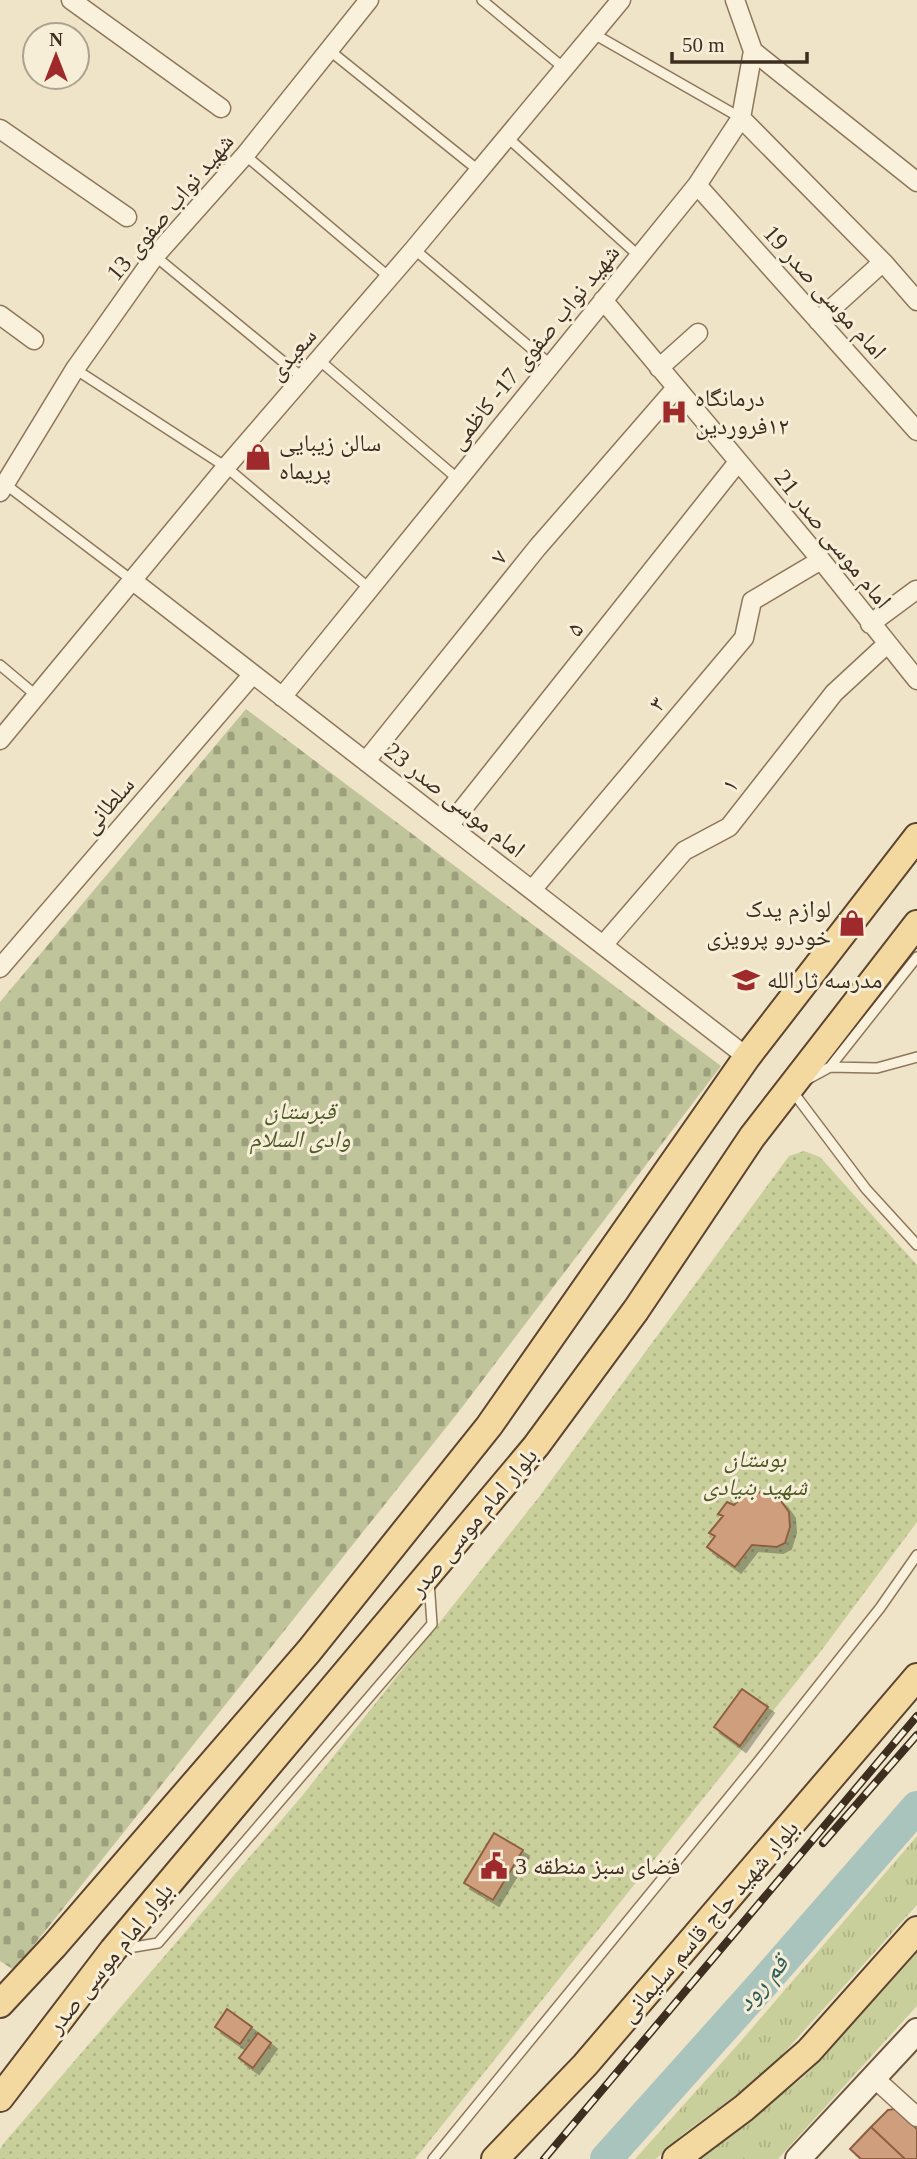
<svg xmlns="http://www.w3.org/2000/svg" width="917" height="2159" font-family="'Times New Roman','Noto Naskh Arabic',serif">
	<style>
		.grass { fill: url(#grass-tufts) }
		.cemetery { fill: url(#cemetery-stones) }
		.park { fill: url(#park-dots) }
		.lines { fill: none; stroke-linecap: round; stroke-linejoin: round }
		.river { stroke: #a9c4bc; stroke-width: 32 }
		.building { fill: #cf9f7d; stroke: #8d5f41; stroke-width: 2; filter: url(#shadow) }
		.service-casing { stroke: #8d765c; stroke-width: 12 }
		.minor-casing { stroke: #8d765c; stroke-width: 21 }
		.secondary-casing { stroke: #6f573f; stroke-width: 28 }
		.primary-casing { stroke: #5b4430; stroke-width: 30 }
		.service { stroke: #faf1dc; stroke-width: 9 }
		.minor { stroke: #faf1dc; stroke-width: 18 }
		.secondary { stroke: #faf1dc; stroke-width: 24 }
		.primary { stroke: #f3d9a0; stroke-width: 26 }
		.rail-casing { stroke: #3d2e20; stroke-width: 8 }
		.rail { stroke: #f7eed8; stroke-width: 5; stroke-dasharray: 16; stroke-linecap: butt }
		.labels { text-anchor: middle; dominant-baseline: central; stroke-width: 6; stroke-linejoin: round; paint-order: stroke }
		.street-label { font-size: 24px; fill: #3d2e20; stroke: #f7eed8 }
		.poi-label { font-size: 24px; fill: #3d2e20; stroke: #f7eed8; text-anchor: start }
		.park-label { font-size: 24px; font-style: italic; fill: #4d5a26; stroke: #f7eed8 }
		.water-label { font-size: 26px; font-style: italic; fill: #2f5d5a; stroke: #f7eed8 }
	</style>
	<defs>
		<pattern id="grass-tufts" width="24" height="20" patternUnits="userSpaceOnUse" patternTransform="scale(1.75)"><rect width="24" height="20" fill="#c9cf9b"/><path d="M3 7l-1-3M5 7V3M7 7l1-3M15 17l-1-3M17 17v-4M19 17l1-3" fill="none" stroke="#aeb285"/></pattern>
		<pattern id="cemetery-stones" width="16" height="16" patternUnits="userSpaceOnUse" patternTransform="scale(1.75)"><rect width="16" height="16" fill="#bfc49a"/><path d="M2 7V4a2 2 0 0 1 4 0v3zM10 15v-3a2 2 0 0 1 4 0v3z" fill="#9ca07d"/></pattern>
		<pattern id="park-dots" width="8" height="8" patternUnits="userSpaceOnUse" patternTransform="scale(1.75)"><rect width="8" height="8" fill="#c9cf9b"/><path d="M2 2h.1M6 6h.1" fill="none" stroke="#aeb285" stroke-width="1.8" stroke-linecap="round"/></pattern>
		<filter id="shadow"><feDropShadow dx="6" dy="6" stdDeviation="0" flood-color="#0004"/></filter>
	</defs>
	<rect width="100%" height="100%" fill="#f0e4c8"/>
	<path class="grass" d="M917 1836V1905L765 2074 683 2134 656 2159H635L741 2041Z
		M917 1953V2006L778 2159H701L806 2075Z"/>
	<path class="cemetery" d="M246 709 721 1066 460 1410 14 1970 0 1961V1002Z"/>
	<path class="park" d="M804 1151 820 1157 917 1265V1522L821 1651 415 2159H0V2149L4 2143 302 1796 539 1497 789 1156Z"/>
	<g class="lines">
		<path class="river" d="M606 2159 760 1987 917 1807"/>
	</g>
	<path class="building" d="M753 1492 769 1493 781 1501 789 1512 790 1527 785 1543 777 1547 752 1545 735 1567 707 1547 715 1536 709 1533 723 1516 718 1514 727 1502 734 1505 745 1494Z
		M742 1689 768 1707 740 1746 714 1727Z
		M494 1833 523 1850 493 1900 464 1883Z
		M227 2009 252 2027 240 2044 215 2027Z
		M258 2033 271 2043 253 2068 239 2058Z
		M895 2109 917 2129V2159H905L871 2127 888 2110Z
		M871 2127 905 2159H861L850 2149Z"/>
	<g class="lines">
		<defs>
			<path id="service" d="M482 0 565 69
				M594 34 741 118
				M329 50 478 170
				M507 137 639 256
				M245 155 389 277
				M414 249 551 365
				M155 256 303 378
				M319 360 458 479
				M75 369 226 467 370 589
				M5 484 133 581
				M0 665 38 697
				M830 1067 877 1068 917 1057
				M808 1079 830 1067 917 957
				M793 1092 866 1189 917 1245
				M122 1949 158 1943 432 1624 429 1581
				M433 2159 757 1763 880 1608 917 1555"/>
			<path id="minor" d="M71 0 221 108
				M753 51 917 182
				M741 118 883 262 917 301
				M0 129 127 217
				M697 185 917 431
				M603 300 821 560 917 680
				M0 315 34 340
				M818 321 883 262
				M659 368 698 333
				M0 492 75 369 155 256 245 155 369 0
				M133 581 747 1057
				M870 624 916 590
				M282 697 697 185 741 118 753 51 735 0
				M0 740 226 467 414 249 621 0
				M366 761 537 548 676 388
				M449 826 738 462
				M532 890 744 638 752 601 821 560
				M603 945 684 851 729 827 834 693 887 644
				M0 968 253 674
				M873 2077 917 2117"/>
			<path id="secondary" d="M798 2159 917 2031"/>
			<path id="primary" d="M0 2004 54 1946 309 1651 489 1426 747 1057 917 837
				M0 2098 113 1950 536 1446 636 1310 752 1137 917 924
				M495 2159 585 2065 917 1677
				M676 2159 744 2108 809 2051 917 1930"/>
		</defs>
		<use href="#service" class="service-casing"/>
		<use href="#minor" class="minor-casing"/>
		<use href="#secondary" class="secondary-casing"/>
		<use href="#primary" class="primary-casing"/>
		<use href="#service" class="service"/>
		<use href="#minor" class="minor"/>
		<use href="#secondary" class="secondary"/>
		<use href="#primary" class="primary"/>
		<defs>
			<path id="rail" d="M823 1843 917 1735
				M544 2159 917 1716"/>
		</defs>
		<use href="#rail" class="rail-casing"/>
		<use href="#rail" class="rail"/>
	</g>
	<defs>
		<symbol id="hospital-bare" viewBox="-9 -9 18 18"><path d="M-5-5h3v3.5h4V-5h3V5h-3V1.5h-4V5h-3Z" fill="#9e2a2b" stroke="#f7eed8" stroke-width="2.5" paint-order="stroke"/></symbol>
		<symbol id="shop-bare" viewBox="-9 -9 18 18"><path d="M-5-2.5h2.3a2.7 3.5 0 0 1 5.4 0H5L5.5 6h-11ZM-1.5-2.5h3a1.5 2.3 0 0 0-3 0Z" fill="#9e2a2b" stroke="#f7eed8" stroke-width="2.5" paint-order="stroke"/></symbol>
		<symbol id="school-bare" viewBox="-9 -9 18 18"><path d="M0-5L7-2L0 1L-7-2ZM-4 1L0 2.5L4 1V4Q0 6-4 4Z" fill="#9e2a2b" stroke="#f7eed8" stroke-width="2.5" paint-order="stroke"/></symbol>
		<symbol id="civic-bare" viewBox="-9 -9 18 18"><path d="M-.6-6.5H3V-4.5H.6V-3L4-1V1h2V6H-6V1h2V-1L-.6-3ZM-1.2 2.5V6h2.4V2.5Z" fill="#9e2a2b" stroke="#f7eed8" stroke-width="2.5" paint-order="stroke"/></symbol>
	</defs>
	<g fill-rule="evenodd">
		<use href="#hospital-bare" x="655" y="393" width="38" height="38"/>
		<use href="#shop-bare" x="239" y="438" width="38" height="38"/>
		<use href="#shop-bare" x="833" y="904" width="38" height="38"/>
		<use href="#school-bare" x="727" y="961" width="38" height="38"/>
		<use href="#civic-bare" x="475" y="1847" width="38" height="38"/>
	</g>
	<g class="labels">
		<g class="street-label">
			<text transform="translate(170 207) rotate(-50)">شهید نواب صفوی 13</text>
			<text transform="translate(825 292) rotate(48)">امام موسی صدر 19</text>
			<text transform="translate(534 347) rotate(-51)">شهید نواب صفوی 17- کاظمی</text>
			<text transform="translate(292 354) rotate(-49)">سعیدی</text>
			<text transform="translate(833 539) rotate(51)">امام موسی صدر 21</text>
			<text transform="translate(499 557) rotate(-51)">۷</text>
			<text transform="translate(575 629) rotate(-52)">۵</text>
			<text transform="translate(657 704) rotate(-50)">۳</text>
			<text transform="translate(730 785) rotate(-52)">۱</text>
			<text transform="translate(455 800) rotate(38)">امام موسی صدر 23</text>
			<text transform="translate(108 805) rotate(-49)">سلطانی</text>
			<text transform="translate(473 1522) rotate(-50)">بلوار امام موسی صدر</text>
			<text transform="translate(709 1921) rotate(-49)">بلوار شهید حاج قاسم سلیمانی</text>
			<text transform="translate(110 1958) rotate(-51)">بلوار امام موسی صدر</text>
		</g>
		<g class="poi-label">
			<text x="695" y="398">درمانگاه<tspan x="695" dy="28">١٢فروردین</tspan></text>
			<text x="279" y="443">سالن زیبایی<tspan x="279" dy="28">پریماه</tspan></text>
			<text x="831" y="909" text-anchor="end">لوازم یدک<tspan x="831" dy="28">خودرو پرویزی</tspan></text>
			<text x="767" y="980">مدرسه ثارالله</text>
			<text x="515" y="1866">فضای سبز منطقه 3</text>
		</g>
		<g class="park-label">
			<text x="300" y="1111">قبرستان<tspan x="300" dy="28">وادی السلام</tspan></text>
			<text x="755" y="1459">بوستان<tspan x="755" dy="28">شهید بنیادی</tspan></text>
		</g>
		<g class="water-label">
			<text transform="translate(762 1983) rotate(-49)">قم رود</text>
		</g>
	</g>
	<g transform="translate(56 56)"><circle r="33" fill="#f7eed8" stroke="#ada18e" stroke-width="2"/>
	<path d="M0-5L12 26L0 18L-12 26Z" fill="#9e2a2b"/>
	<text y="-10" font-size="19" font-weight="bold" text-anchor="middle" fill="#3d2e20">N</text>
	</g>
	<path d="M672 52v10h135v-10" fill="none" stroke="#3d2e20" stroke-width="3.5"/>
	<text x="682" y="52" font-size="21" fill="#3d2e20" stroke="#f7eed8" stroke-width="5" paint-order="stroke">50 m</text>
</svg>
